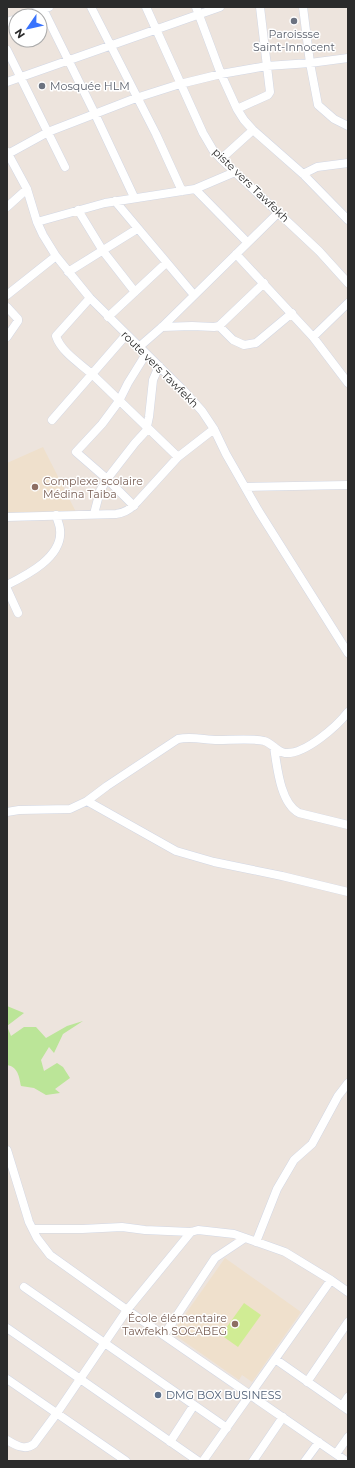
<svg xmlns="http://www.w3.org/2000/svg" width="355" height="1468" font-family="Montserrat,sans-serif">
	<style>
		.education { fill: #efe0cc }
		.green { fill: #bbe598 }
		.pitch { fill: #d0ec94 }
		.lines { fill: none; stroke-linecap: round; stroke-linejoin: round }
		.minor-casing { stroke: #d2d7e4; stroke-width: 9 }
		.minor { stroke: #fff; stroke-width: 8 }
		.worship-dot { fill: #6b7280; stroke: #fff; stroke-width: 1.5 }
		.education-dot { fill: #8d6e63; stroke: #fff; stroke-width: 1.5 }
		.service-dot { fill: #5c6f8a; stroke: #fff; stroke-width: 1.5 }
		.labels { text-anchor: middle; dominant-baseline: central; stroke-width: 3; stroke-linejoin: round; paint-order: stroke }
		.worship-label { font-size: 11px; fill: #5b616d; stroke: #fff }
		.street-label { font-size: 11px; fill: #2b2b2b; stroke: #fff }
		.education-label { font-size: 11px; fill: #785e54; stroke: #fff; text-anchor: start }
		.service-label { font-size: 11px; fill: #4e5e75; stroke: #fff; text-anchor: start }
	</style>
	<rect width="100%" height="100%" fill="#ede4dd"/>
	<path class="education" d="M43 447 76 512 7 515V463Z
		M225 1258 301 1312 252 1382 242 1375 239 1380 172 1333Z"/>
	<path class="green" d="M7 1006 24 1013 7 1026 11 1036 24 1027H36L46 1038 67 1026 83 1021 63 1034 54 1053 49 1047 41 1060 44 1071 57 1063 63 1067 70 1078 55 1089 60 1093 46 1095 34 1088 21 1086C19 1076 18 1067 7 1065Z"/>
	<path class="pitch" d="M244 1303 261 1315 238 1347 221 1335Z"/>
	<g class="lines">
		<defs>
			<path id="minor" d="M42 7 95 114 134 197
				M91 7 156 134 182 191
				M146 7 203 133 213 150 221 159 319 251 348 283
				M196 7 221 74 237 109 244 120 253 130 303 174 348 220
				M303 7 310 63 318 105 334 119 348 126
				M25 16 49 7
				M7 22 16 19
				M7 50 65 167
				M7 82 220 7
				M237 109 268 95 270 92 260 7
				M7 152 27 189 37 222 43 235 56 256 90 298 184 391 202 411 214 429 226 454 258 510 348 653
				M8 154 48 132 136 98 180 84 221 74 267 66 310 63 348 58
				M221 159 253 130
				M303 174 317 167 348 163
				M195 189 247 242
				M115 201 194 295
				M7 207 27 189
				M78 210 103 251 135 292
				M37 222 105 203 195 189 235 172
				M236 254 313 337 348 383
				M68 272 137 229
				M7 295 56 256
				M90 298 56 336C61 352 81 364 94 376 122 403 150 430 178 457
				M7 307 18 319V321L7 337
				M108 317 166 263
				M219 326 233 340 244 345 256 343 292 313
				M162 327 192 326 214 327 219 326 264 283
				M313 337 348 303
				M139 347 162 327 279 212
				M52 420 126 335
				M245 487 348 485
				M134 506 107 479 76 452 102 424 119 401 128 383 146 354
				M94 514 100 491 107 479 135 443 146 431 149 417 153 380 159 366
				M7 517 116 514C125 513 131 509 137 502L178 457 214 429
				M7 585C27 575 63 557 60 530 60 525 57 520 56 515
				M7 589 18 613
				M274 747C277 766 280 803 299 813L348 825
				M87 801 107 786 178 739C192 736 205 740 218 740 230 740 254 738 264 741 272 743 277 752 285 753 305 755 337 726 348 712
				M7 812 19 810 70 809 87 801 176 851 214 862 282 876 348 892
				M7 1150 29 1222 37 1238 50 1255 127 1310 346 1461
				M33 1229H82L122 1227 145 1230 191 1232 198 1230 234 1234 285 1252 331 1280 348 1292
				M256 1242 277 1189 294 1160 312 1144 338 1096 348 1083
				M24 1287 227 1428
				M7 1328 198 1461
				M164 1335 215 1258 245 1238
				M275 1359 348 1410
				M7 1379 126 1461
				M307 1382 348 1322
				M342 1406 348 1397
				M7 1440C15 1445 25 1451 34 1444L57 1413 127 1310 191 1232
				M170 1442 194 1405
				M336 1454 348 1437
				M203 1461 331 1280
				M253 1461 283 1417
				M305 1461 319 1442"/>
		</defs>
		<use href="#minor" class="minor-casing"/>
		<use href="#minor" class="minor"/>
	</g>
	<g class="worship-dot">
		<circle cx="294" cy="21" r="4"/>
		<circle cx="42" cy="86" r="4"/>
	</g>
	<g class="education-dot">
		<circle cx="35" cy="487" r="4"/>
		<circle cx="235" cy="1324" r="4"/>
	</g>
	<circle class="service-dot" cx="158" cy="1395" r="4"/>
	<g class="labels">
		<g class="worship-label">
			<text x="294" y="34">Paroissse<tspan x="294" dy="13">Saint-Innocent</tspan></text>
			<text x="50" y="86" text-anchor="start">Mosquée HLM</text>
		</g>
		<g class="street-label">
			<text transform="translate(251 185) rotate(44)">piste vers Tawfekh</text>
			<text transform="translate(160 369) rotate(45)">route vers Tawfekh</text>
		</g>
		<g class="education-label">
			<text x="43" y="481">Complexe scolaire<tspan x="43" dy="13">Médina Taiba</tspan></text>
			<text x="227" y="1318" text-anchor="end">École élémentaire<tspan x="227" dy="13">Tawfekh SOCABEG</tspan></text>
		</g>
		<g class="service-label">
			<text x="166" y="1395">DMG BOX BUSINESS</text>
		</g>
	</g>
	<rect width="355" height="1468" fill="none" stroke="#2b2b2b" stroke-width="16"/>
	<g transform="translate(28 28) rotate(236)"><circle r="19" fill="#ffffff" stroke="#aaaaaa"/>
	<path d="M0-3L7 15L0 10L-7 15Z" fill="#3973fd"/>
	<text y="-6" font-size="11" font-weight="bold" text-anchor="middle" fill="#2b2b2b">N</text>
	</g>
</svg>
